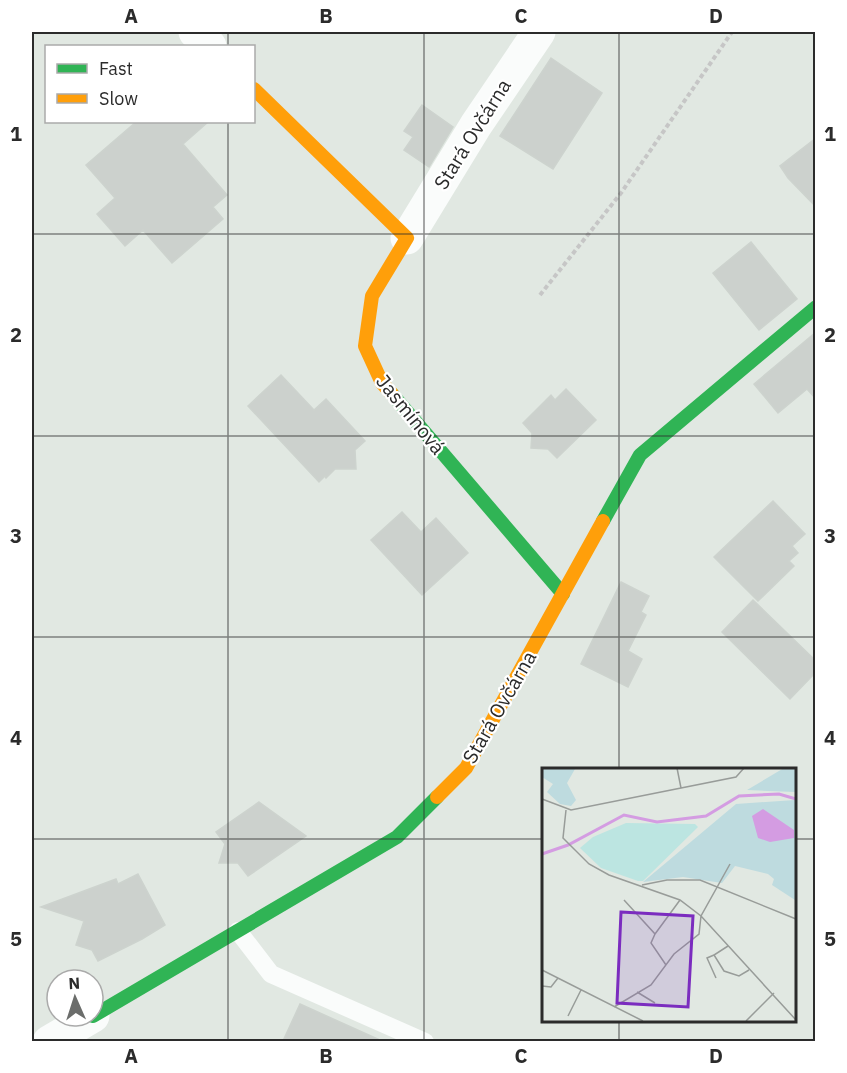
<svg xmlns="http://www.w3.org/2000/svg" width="847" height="1073" font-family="'IBM Plex Sans',sans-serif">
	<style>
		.building { fill: #ccd1cd; stroke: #cdd3ce; stroke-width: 1.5 }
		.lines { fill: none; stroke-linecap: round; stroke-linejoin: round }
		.path { stroke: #c6c6c6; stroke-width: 4; stroke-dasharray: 4.5 3; stroke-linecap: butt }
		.lane { stroke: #fafcfb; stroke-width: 18 }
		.street { stroke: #fafcfb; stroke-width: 33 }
		.fast { stroke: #30b455; stroke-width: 14 }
		.slow { stroke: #ff9f0a; stroke-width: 14 }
		.grid { fill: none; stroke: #2b2b2b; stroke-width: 1.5; stroke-opacity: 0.55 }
		.labels { text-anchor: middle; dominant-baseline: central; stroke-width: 4.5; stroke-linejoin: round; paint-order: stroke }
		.street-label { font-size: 20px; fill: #2b2b2b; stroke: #fff }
		.inset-river { fill: none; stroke: #d49ce2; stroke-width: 3 }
		.inset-road { fill: none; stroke: #989c99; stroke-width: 1.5 }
		.view { fill: #7b2cbf; fill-opacity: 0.15; stroke: #7b2cbf; stroke-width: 3 }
		.inset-edge { fill: none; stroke: #2b2b2b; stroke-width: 3 }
		.neatline { fill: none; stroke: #2b2b2b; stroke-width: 2 }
		.grid-label { font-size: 20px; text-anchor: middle; font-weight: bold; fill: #2b2b2b }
	</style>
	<rect width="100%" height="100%" fill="#e1e8e2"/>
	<path class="building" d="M551 58 602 93 553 169 500 136Z
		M422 105 453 127 429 167 404 150 413 137 404 131Z
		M136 122H208L183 144 227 195 213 207 223 219 172 263 143 230 125 246 97 214 115 198 86 165Z
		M816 138V207L788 178 780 166Z
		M751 242 797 299 759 330 713 273Z
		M816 332V399L807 389 778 413 754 384Z
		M281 375 314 410 326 399 365 441 355 450 356 469H335L326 478 325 476 319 482 248 406Z
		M566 389 596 420 557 458 548 449 531 448 532 433 523 423 551 395 555 400Z
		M773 501 805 534 792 546 798 553 789 561 794 566 758 601 714 557Z
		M402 512 421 532 436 518 468 553 422 595 371 540Z
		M621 582 649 596 641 612 646 615 628 651 642 659 628 687 581 664Z
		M753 600 816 661V672L790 699 722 632Z
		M259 802 306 836 248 876 238 863H219L225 844 216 832Z
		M138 874 165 925 142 939 98 961 92 950 76 945 84 921 41 907 116 879 118 884Z
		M300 1004 382 1041H283Z"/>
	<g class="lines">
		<path class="path" d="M540 295 621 193 732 32"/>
		<path class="lane" d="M238 931 271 974 425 1042"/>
		<path class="street" d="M195 32 210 46
			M407 238 476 125 539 32
			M49 1042 93 1016"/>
		<path class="fast" d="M392 394 563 594
			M603 521 640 455 816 307
			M93 1016 397 837 437 797"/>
		<path class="slow" d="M254 89 407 238 372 296 365 346 382 383 392 394
			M437 797 466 768 603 521"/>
	</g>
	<path class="grid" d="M228 32V46M424 32V1042M619 32V770M228 122V1042M32 234H816M32 436H816M32 637H816M32 839H544M794 839H816M619 1020V1042"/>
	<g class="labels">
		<g class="street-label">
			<text transform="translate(472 134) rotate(-58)">Stará Ovčárna</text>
			<text transform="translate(411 414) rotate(51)">Jasmínová</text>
			<text transform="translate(499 707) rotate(-60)">Stará Ovčárna</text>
		</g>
	</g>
	<g transform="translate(542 768)">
		<rect width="254" height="254" fill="#e1e8e2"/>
		<path d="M0 0H46L33 1 25 15 34 32 29 38 18 36 5 24 11 16 0 9ZM242 0H253V24L205 22ZM253 32V132L230 117 232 111 226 106 193 98 180 115 141 109 101 114 194 36Z" fill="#bedbdf"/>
		<path d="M84 55 153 56 156 59 101 113H96L59 100 38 80 51 69Z" fill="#bce5e1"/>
		<path d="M221 41 252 62V70L228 74 216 70 210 48Z" fill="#d49ce2"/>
		<path class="inset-river" d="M0 86 26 77 82 47 115 54 164 48 197 28 237 26 254 31"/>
		<path class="inset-road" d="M135 0 139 20M0 31 29 42 194 9 202 0M24 42 21 70 47 96 67 107 138 132 159 148 254 252M100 117 125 112H158L254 151M82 132 113 166 109 175 124 197M113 166 138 132M186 178 172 187 182 203 197 208 207 202M172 187 165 190 174 210M0 202 101 253M0 218 9 219 16 210M95 224 113 235M72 239 109 217 132 186 157 166 159 148 188 96M26 248 39 222M204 253 232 225"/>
		<path class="view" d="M79 144 151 148 146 239 75 235Z"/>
		<rect width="254" height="254" class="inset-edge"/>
	</g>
	<rect width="847" height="1073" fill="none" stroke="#ffffff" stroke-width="66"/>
	<rect x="45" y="45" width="210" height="78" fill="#ffffff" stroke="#aaaaaa" stroke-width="1.5"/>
	<rect x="57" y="64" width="30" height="9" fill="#30b455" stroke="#aaaaaa" stroke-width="1.5"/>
	<text x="99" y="75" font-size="18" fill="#2b2b2b">Fast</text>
	<rect x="57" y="94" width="30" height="9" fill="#ff9f0a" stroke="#aaaaaa" stroke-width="1.5"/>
	<text x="99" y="105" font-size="18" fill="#2b2b2b">Slow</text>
	<g transform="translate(75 998) rotate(357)"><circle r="28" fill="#ffffff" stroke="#aaaaaa" stroke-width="1.5"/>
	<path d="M0-4.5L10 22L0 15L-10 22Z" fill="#6b6d6b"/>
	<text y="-9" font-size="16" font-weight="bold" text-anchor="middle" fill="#2b2b2b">N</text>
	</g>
	<rect x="33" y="33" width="781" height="1007" class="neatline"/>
	<g class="grid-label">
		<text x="131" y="23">A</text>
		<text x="326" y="23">B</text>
		<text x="521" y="23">C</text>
		<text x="716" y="23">D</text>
		<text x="16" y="141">1</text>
		<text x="830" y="141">1</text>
		<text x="16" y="342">2</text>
		<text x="830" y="342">2</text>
		<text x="16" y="543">3</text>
		<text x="830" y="543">3</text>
		<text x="16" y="745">4</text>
		<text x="830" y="745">4</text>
		<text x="16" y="946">5</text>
		<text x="830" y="946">5</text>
		<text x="131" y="1063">A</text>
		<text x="326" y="1063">B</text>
		<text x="521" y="1063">C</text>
		<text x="716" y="1063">D</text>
	</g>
</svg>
